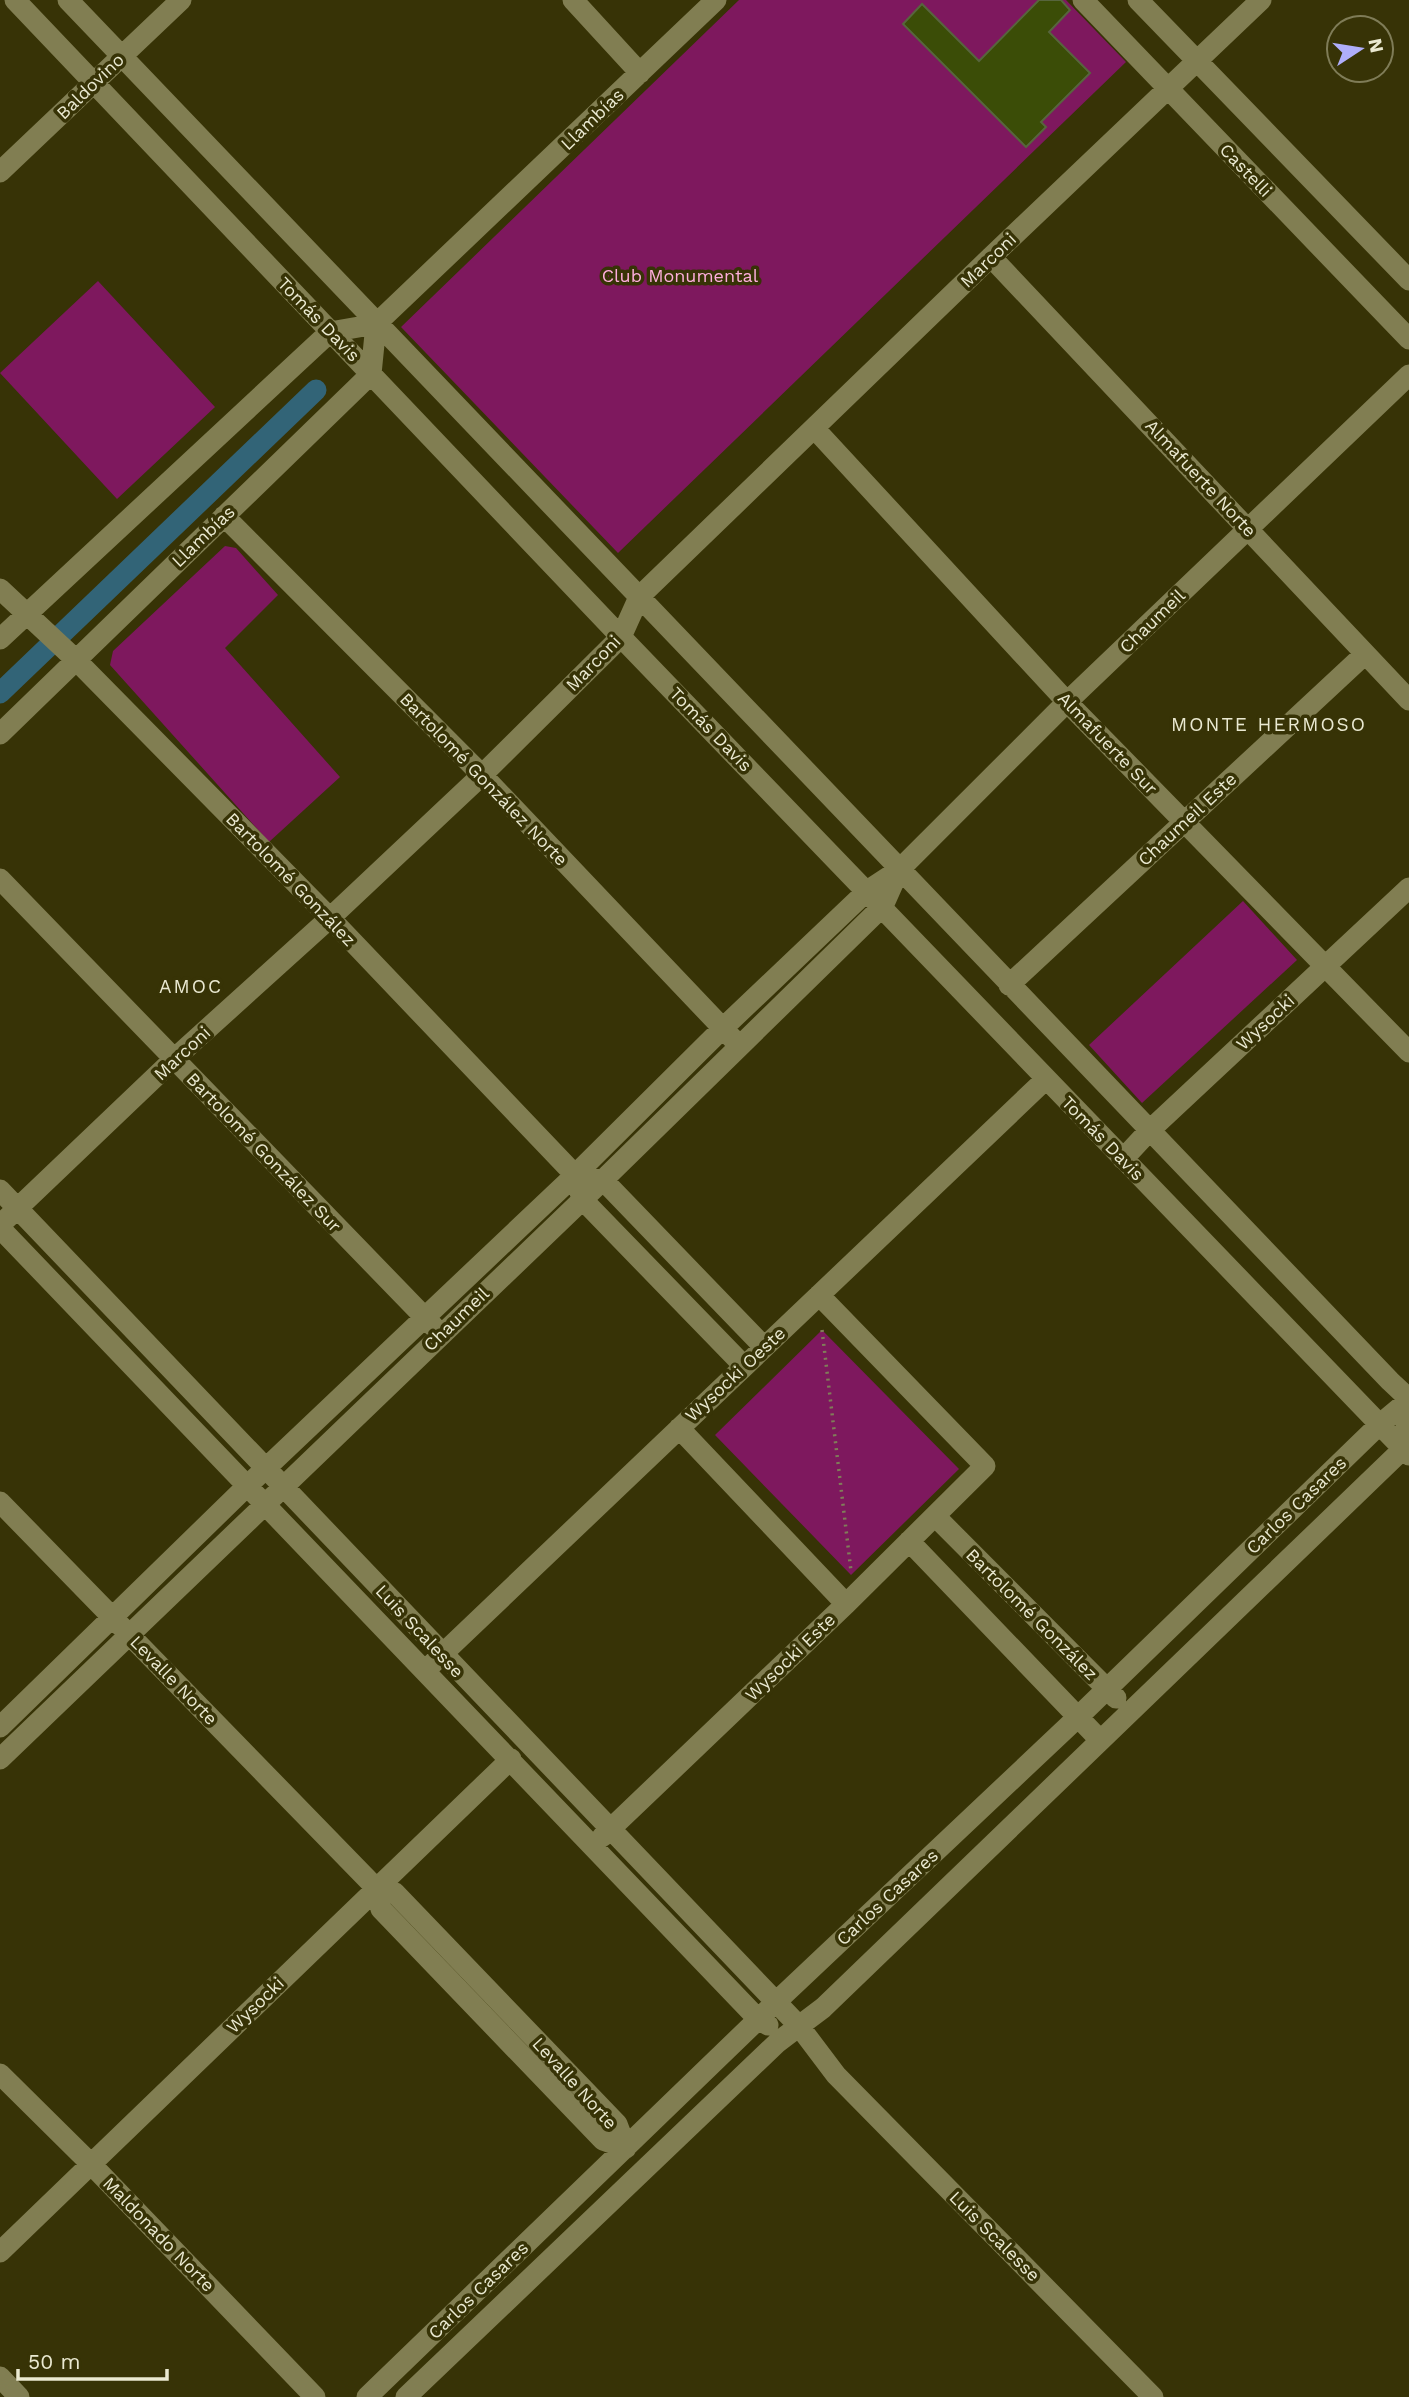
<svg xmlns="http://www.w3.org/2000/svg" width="1409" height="2397" font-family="'Work Sans',sans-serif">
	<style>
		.green { fill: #7e185e }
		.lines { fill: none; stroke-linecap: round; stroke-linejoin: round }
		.canal { stroke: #326477; stroke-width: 21 }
		.building { fill: #3b4d07; stroke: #57653d; stroke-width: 2 }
		.path { stroke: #807d59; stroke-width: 3.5; stroke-dasharray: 2 5; stroke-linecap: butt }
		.minor { stroke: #817e52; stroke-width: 21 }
		.labels { text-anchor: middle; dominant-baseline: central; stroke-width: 7; stroke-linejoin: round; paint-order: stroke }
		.street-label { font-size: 18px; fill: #eae9d1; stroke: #373306 }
		.park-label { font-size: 18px; fill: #feaedc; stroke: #373306 }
		.neighbourhood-label { font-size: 19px; letter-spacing: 2px; fill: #eae9d1; stroke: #373306 }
	</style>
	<rect width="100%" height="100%" fill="#373306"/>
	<path class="green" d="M739 0H1066L1126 62 618 553 401 327Z
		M98 281 215 407 117 499 0 373Z
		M225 546 236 548 278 595 225 648 340 777 269 842 110 665 113 651Z
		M1243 901 1297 960 1142 1103 1089 1045Z
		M822 1330 959 1469 851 1575 715 1435Z"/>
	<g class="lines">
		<path class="canal" d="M0 693 316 390"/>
	</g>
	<path class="building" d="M1039 0H1061L1070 10 1049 32 1090 73 1041 122 1046 127 1026 147 903 24 922 4 979 61Z"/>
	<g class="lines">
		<path class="path" d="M822 1330 851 1571"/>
		<path class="minor" d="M15 0 621 637 1409 1455
			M68 0 1390 1381 1409 1399
			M573 0 640 73
			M1083 0 1409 339
			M1138 0 1409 280
			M0 172 181 0
			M991 257 1409 700
			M814 428 1067 702 1409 1052
			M224 516 482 775 733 1039
			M0 589 75 659 330 918 575 1175 582 1199 744 1366
			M0 639 330 332 376 324 716 0
			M0 734 371 374 376 324
			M899 870 1067 702 1409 375
			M0 879 434 1327
			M1009 985 1365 654
			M1123 1159 1149 1131 1409 888
			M591 1178 603 1180 764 1347
			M0 1190 776 2002 799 2026 836 2075 1153 2397
			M0 1225 174 1059 330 918 482 775 621 637 639 597 991 257 1261 0
			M0 1228 758 2019 768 2025
			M679 1428 846 1604
			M0 1502 376 1888 381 1909 603 2140 626 2148 617 2124 395 1893 376 1888
			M935 1516 1116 1698
			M909 1541 1100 1740
			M432 1664 1046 1079
			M0 1727 247 1486 575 1175 723 1028 867 891 899 870 883 906 603 1180 0 1759
			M602 1837 846 1604 985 1466 819 1295
			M0 2074 90 2163 315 2397
			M0 2252 511 1759
			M0 2377 19 2397
			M367 2397 776 2002 1078 1717 1379 1425 1409 1400
			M406 2397 778 2042 823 2008 1403 1449 1409 1405"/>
	</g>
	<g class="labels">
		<g class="street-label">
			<text transform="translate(90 86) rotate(-44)">Baldovino</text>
			<text transform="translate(592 119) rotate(-44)">Llambías</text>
			<text transform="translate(1246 170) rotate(46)">Castelli</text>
			<text transform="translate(988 260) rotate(-44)">Marconi</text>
			<text transform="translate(319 319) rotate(46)">Tomás Davis</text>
			<text transform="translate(1201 478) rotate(47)">Almafuerte Norte</text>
			<text transform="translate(203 536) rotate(-44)">Llambías</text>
			<text transform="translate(1152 621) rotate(-44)">Chaumeil</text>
			<text transform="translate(593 663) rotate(-46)">Marconi</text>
			<text transform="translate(711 729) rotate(46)">Tomás Davis</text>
			<text transform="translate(1108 743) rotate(46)">Almafuerte Sur</text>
			<text transform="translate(484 779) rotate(46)">Bartolomé González Norte</text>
			<text transform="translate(1187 819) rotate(-43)">Chaumeil Este</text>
			<text transform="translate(291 879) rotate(46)">Bartolomé González</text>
			<text transform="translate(1265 1022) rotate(-43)">Wysocki</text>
			<text transform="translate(182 1053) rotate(-43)">Marconi</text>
			<text transform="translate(1103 1138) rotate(46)">Tomás Davis</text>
			<text transform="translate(264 1152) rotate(46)">Bartolomé González Sur</text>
			<text transform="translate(456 1319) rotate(-44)">Chaumeil</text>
			<text transform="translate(735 1374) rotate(-43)">Wysocki Oeste</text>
			<text transform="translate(1296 1505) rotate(-44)">Carlos Casares</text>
			<text transform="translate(1032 1614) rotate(45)">Bartolomé González</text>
			<text transform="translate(420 1631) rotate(47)">Luis Scalesse</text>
			<text transform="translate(790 1657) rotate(-44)">Wysocki Este</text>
			<text transform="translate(174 1680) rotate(46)">Levalle Norte</text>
			<text transform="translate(887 1897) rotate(-43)">Carlos Casares</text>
			<text transform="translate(255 2005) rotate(-44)">Wysocki</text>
			<text transform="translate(575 2083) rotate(48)">Levalle Norte</text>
			<text transform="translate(159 2234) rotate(46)">Maldonado Norte</text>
			<text transform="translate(995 2236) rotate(45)">Luis Scalesse</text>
			<text transform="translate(478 2290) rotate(-44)">Carlos Casares</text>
		</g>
		<g class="park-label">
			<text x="680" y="275">Club Monumental</text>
		</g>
		<g class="neighbourhood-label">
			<text x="1269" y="724">MONTE HERMOSO</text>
			<text x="191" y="986">AMOC</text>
		</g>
	</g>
	<g transform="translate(1360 49) rotate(78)"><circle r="33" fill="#373306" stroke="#7f7c57" stroke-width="2"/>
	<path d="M0-5L12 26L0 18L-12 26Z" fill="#afaefa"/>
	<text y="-10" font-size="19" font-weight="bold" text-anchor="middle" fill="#eae9d1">N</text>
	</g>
	<path d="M18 2369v10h149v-10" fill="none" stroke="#eae9d1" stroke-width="3.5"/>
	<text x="28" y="2369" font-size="21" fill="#eae9d1" stroke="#373306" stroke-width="5" paint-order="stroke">50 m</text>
</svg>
